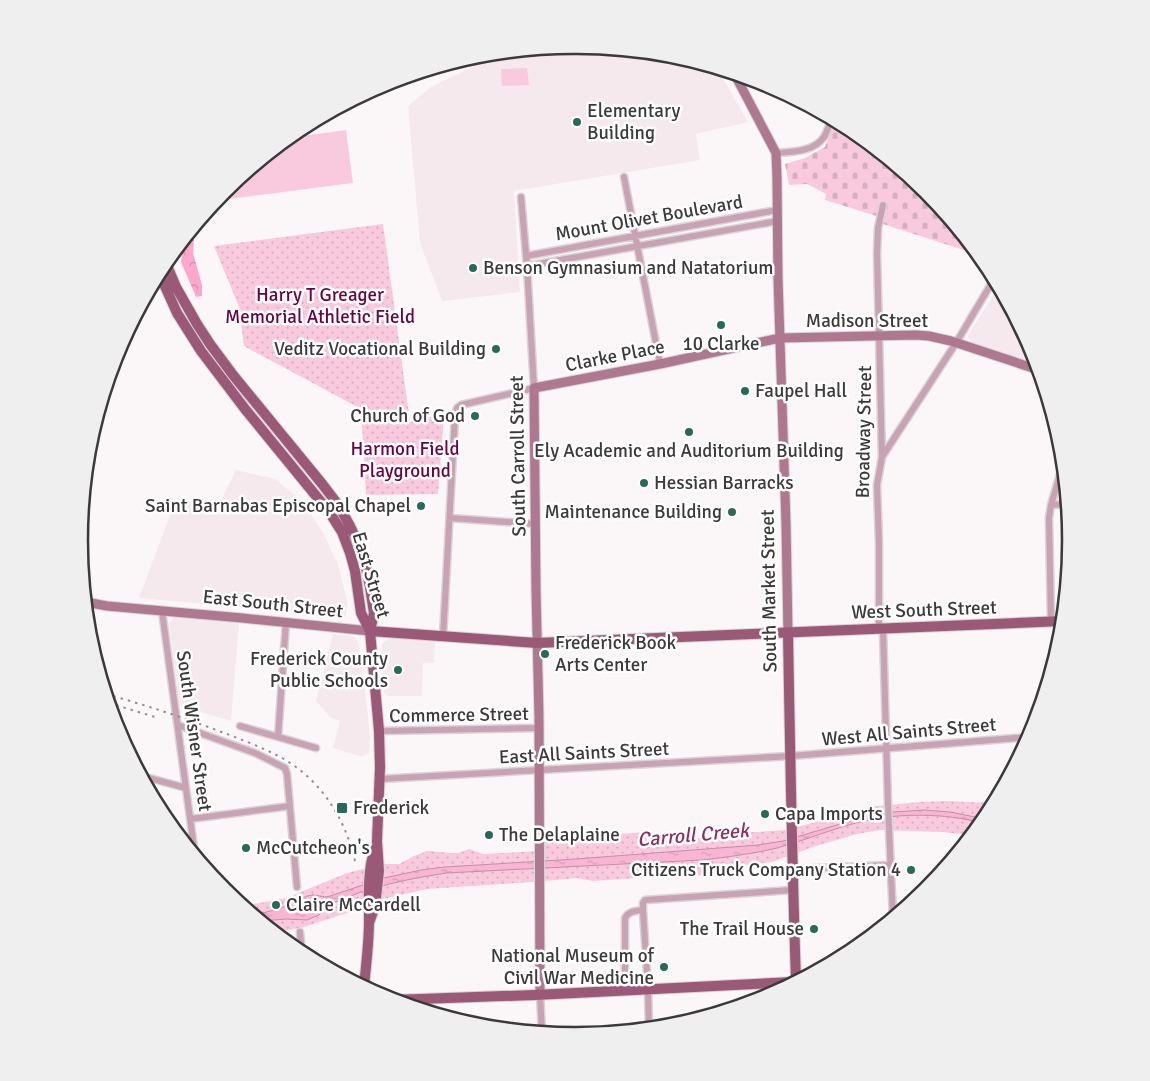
<svg xmlns="http://www.w3.org/2000/svg" width="1150" height="1081" font-family="Signika,sans-serif">
	<style>
		.built { fill: #f5e9ee }
		.grass { fill: #f9cade }
		.forest { fill: url(#forest-crowns) }
		.cemetery { fill: url(#cemetery-stones) }
		.park { fill: url(#park-dots) }
		.water { fill: url(#water-ripples); stroke: #c190a6 }
		.lines { fill: none; stroke-linecap: round; stroke-linejoin: round }
		.street-casing { stroke: #d8d5d7; stroke-width: 9 }
		.secondary-casing { stroke: #d8d5d7; stroke-width: 11 }
		.primary-casing { stroke: #d8d5d7; stroke-width: 12 }
		.street { stroke: #c9a2b3; stroke-width: 6 }
		.secondary { stroke: #af7891; stroke-width: 9 }
		.primary { stroke: #9b5978; stroke-width: 10 }
		.rail { stroke: #918f90; stroke-width: 2; stroke-dasharray: 2.5 5; stroke-linecap: butt }
		.poi-dot { fill: #276a5a; stroke: #fff; stroke-width: 2 }
		.labels { text-anchor: middle; dominant-baseline: central; stroke-width: 5; stroke-linejoin: round; paint-order: stroke }
		.poi-label { font-size: 19px; fill: #3b393a; stroke: #fff; text-anchor: start }
		.street-label { font-size: 19px; fill: #3b393a; stroke: #fff }
		.park-label { font-size: 19px; fill: #690142; stroke: #fff }
		.water-label { font-size: 20px; font-style: italic; fill: #8f2d61; stroke: #fff }
		.rim { fill: none; stroke: #3b393a; stroke-width: 2.5 }
	</style>
	<defs>
		<pattern id="forest-crowns" width="20" height="18" patternUnits="userSpaceOnUse" patternTransform="scale(1.25)"><rect width="20" height="18" fill="#fda7ce"/><path d="M2 6a3 3 0 1 1 6 0M12 15a3 3 0 1 1 6 0" fill="none" stroke="#ce89a8"/></pattern>
		<pattern id="cemetery-stones" width="16" height="16" patternUnits="userSpaceOnUse" patternTransform="scale(1.25)"><rect width="16" height="16" fill="#f9cade"/><path d="M2 7V4a2 2 0 0 1 4 0v3zM10 15v-3a2 2 0 0 1 4 0v3z" fill="#d6aebf"/></pattern>
		<pattern id="park-dots" width="8" height="8" patternUnits="userSpaceOnUse" patternTransform="scale(1.25)"><rect width="8" height="8" fill="#f9cade"/><path d="M2 2h.1M6 6h.1" fill="none" stroke="#d6aebf" stroke-width="1.8" stroke-linecap="round"/></pattern>
		<pattern id="water-ripples" width="26" height="14" patternUnits="userSpaceOnUse" patternTransform="scale(1.25)"><rect width="26" height="14" fill="#fbb5d4"/><path d="M2 4q2-2 4 0t4 0M15 11q2-2 4 0t4 0" fill="none" stroke="#d89cb7"/></pattern>
	</defs>
	<rect width="100%" height="100%" fill="#fbf7f9"/>
	<path class="built" d="M575 45 672 55 717 68 748 122 696 134 700 160 514 191 520 292 442 301 420 243 408 106 431 87 476 65 527 50Z
		M997 284 1033 351 1037 364 973 343 967 337 991 299Z
		M236 470 275 479 303 502 322 531 338 564 347 601 346 617 139 598 176 499 216 510Z
		M173 618H178L239 622 231 721 180 706 169 624 170 622Z
		M333 634 353 637 356 639 359 644 368 716 370 738 369 753 364 756H360L333 748 340 721 331 718 316 701Z
		M392 638 435 641 434 663H423L422 696H388L384 693 382 645 385 641Z"/>
	<path class="grass" d="M527 68 529 85 502 86 501 69Z
		M346 130 353 183 229 199 227 188 288 138Z"/>
	<path class="forest" d="M195 226 193 253 202 285V296L196 297 181 262 183 248 182 242Z"/>
	<path class="cemetery" d="M835 120 851 129 926 190 979 255 883 224V218L825 200 826 194 807 184 789 185 785 164 805 158 825 147Z"/>
	<path class="park" d="M383 224 410 422 444 414 438 494 366 495 361 409 244 346 239 307 214 246Z
		M1004 784 987 816 971 835 942 832 880 830 857 834 816 846 772 862 746 865 737 870 708 875 667 876 593 881 576 878 546 881 427 889 382 899 359 909 301 928 275 932 243 906 286 898 347 873 384 864H399L414 856 427 851 452 853H458L469 849 483 854 540 851 541 840 645 832 647 841 702 838 724 834 786 830 856 811 867 807 920 802 944 801 994 803 995 785Z"/>
	<path class="water" d="M924 810 950 812 985 819 981 823C946 813 899 813 864 821 834 828 806 840 777 848 752 854 727 857 702 860L446 873 416 878 389 884 361 892 335 902 328 906 319 915 307 920 286 919 261 921 254 915 279 909 307 896 313 895 327 897 384 878 421 870 445 867 576 859 758 845 783 841 867 816 894 812Z"/>
	<g class="lines">
		<defs>
			<path id="street" d="M776 153C791 152 814 152 824 137 827 132 829 125 832 119
				M624 177 660 364
				M526 256 777 210
				M527 266 778 221
				M882 457 956 343 994 279
				M1051 505 1067 504
				M450 518 535 524
				M162 611 195 855
				M1051 622 1049 518 1051 505 1063 464
				M883 629 888 806 893 918
				M879 630V544L877 485 882 457 877 253 878 228 883 205
				M443 637 455 416 457 408 461 405 534 388 527 266 521 197
				M178 725 255 753 285 768 287 774 297 887
				M240 726 316 748
				M379 731 539 728
				M278 737 286 622
				M142 776 186 788
				M380 779 791 756 1029 737
				M190 819 290 806
				M793 869 891 865
				M300 932 302 954
				M625 990V918C629 911 635 911 643 910
				M540 994 542 1033
				M649 1029 648 989 643 910V903L645 900 793 890"/>
			<path id="secondary" d="M734 73 776 153 777 177 778 279 786 524 788 633
				M86 602 107 606 242 618 370 631
				M539 716 536 591 534 388 660 364 780 338 916 335 929 336 951 341 1039 370
				M539 718 540 994"/>
			<path id="primary" d="M167 261 168 268 176 287 197 324 210 344 233 375 323 485 339 506 350 526 360 548 366 567 370 587 374 613 370 631 379 731 380 767 377 841 379 871 375 906 369 923
				M159 273 177 313 201 351 245 409 330 513 342 532 350 553 355 571 361 613 370 631
				M370 631 537 643 1063 621
				M788 633C790 749 792 865 796 981
				M364 987C366 965 369 943 369 921 369 899 367 870 375 849
				M391 1000 535 995 794 982"/>
		</defs>
		<use href="#street" class="street-casing"/>
		<use href="#secondary" class="secondary-casing"/>
		<use href="#primary" class="primary-casing"/>
		<use href="#street" class="street"/>
		<use href="#secondary" class="secondary"/>
		<use href="#primary" class="primary"/>
		<path class="rail" d="M106 694C145 705 182 717 219 731 240 739 262 747 282 758 321 780 345 818 355 861
			M109 703 155 717"/>
	</g>
	<g class="poi-dot">
		<circle cx="577" cy="122" r="5"/>
		<circle cx="473" cy="268" r="5"/>
		<circle cx="721" cy="325" r="5"/>
		<circle cx="496" cy="349" r="5"/>
		<circle cx="745" cy="391" r="5"/>
		<circle cx="475" cy="416" r="5"/>
		<circle cx="689" cy="432" r="5"/>
		<circle cx="644" cy="483" r="5"/>
		<circle cx="421" cy="506" r="5"/>
		<circle cx="732" cy="512" r="5"/>
		<circle cx="545" cy="654" r="5"/>
		<circle cx="398" cy="670" r="5"/>
		<rect x="336" y="802" width="12" height="12" rx="2.5"/>
		<circle cx="765" cy="814" r="5"/>
		<circle cx="489" cy="835" r="5"/>
		<circle cx="246" cy="848" r="5"/>
		<circle cx="911" cy="870" r="5"/>
		<circle cx="276" cy="905" r="5"/>
		<circle cx="814" cy="929" r="5"/>
		<circle cx="664" cy="967" r="5"/>
	</g>
	<g class="labels">
		<g class="poi-label">
			<text x="587" y="111">Elementary<tspan x="587" dy="22">Building</tspan></text>
			<text x="483" y="268">Benson Gymnasium and Natatorium</text>
			<text x="721" y="344" text-anchor="middle">10 Clarke</text>
			<text x="486" y="349" text-anchor="end">Veditz Vocational Building</text>
			<text x="755" y="391">Faupel Hall</text>
			<text x="465" y="416" text-anchor="end">Church of God</text>
			<text x="689" y="451" text-anchor="middle">Ely Academic and Auditorium Building</text>
			<text x="654" y="483">Hessian Barracks</text>
			<text x="411" y="506" text-anchor="end">Saint Barnabas Episcopal Chapel</text>
			<text x="722" y="512" text-anchor="end">Maintenance Building</text>
			<text x="555" y="643">Frederick Book<tspan x="555" dy="22">Arts Center</tspan></text>
			<text x="388" y="659" text-anchor="end">Frederick County<tspan x="388" dy="22">Public Schools</tspan></text>
			<text x="353" y="808">Frederick</text>
			<text x="775" y="814">Capa Imports</text>
			<text x="499" y="835">The Delaplaine</text>
			<text x="256" y="848">McCutcheon's</text>
			<text x="901" y="870" text-anchor="end">Citizens Truck Company Station 4</text>
			<text x="286" y="905">Claire McCardell</text>
			<text x="804" y="929" text-anchor="end">The Trail House</text>
			<text x="654" y="956" text-anchor="end">National Museum of<tspan x="654" dy="22">Civil War Medicine</tspan></text>
		</g>
		<g class="street-label">
			<text transform="translate(649 218) rotate(-10)">Mount Olivet Boulevard</text>
			<text x="867" y="321">Madison Street</text>
			<text transform="translate(615 356) rotate(-11)">Clarke Place</text>
			<text transform="translate(864 432) rotate(-89)">Broadway Street</text>
			<text transform="translate(518 456) rotate(-91)">South Carroll Street</text>
			<text transform="translate(371 575) rotate(73)">East Street</text>
			<text transform="translate(769 591) rotate(-91)">South Market Street</text>
			<text transform="translate(273 604) rotate(6)">East South Street</text>
			<text transform="translate(924 610) rotate(-2)">West South Street</text>
			<text transform="translate(459 715) rotate(-1)">Commerce Street</text>
			<text transform="translate(194 731) rotate(82)">South Wisner Street</text>
			<text transform="translate(909 732) rotate(-5)">West All Saints Street</text>
			<text transform="translate(584 753) rotate(-3)">East All Saints Street</text>
		</g>
		<g class="park-label">
			<text x="320" y="295">Harry T Greager<tspan x="320" dy="22">Memorial Athletic Field</tspan></text>
			<text x="405" y="449">Harmon Field<tspan x="405" dy="22">Playground</tspan></text>
		</g>
		<g class="water-label">
			<text transform="translate(693 835) rotate(-5)">Carroll Creek</text>
		</g>
	</g>
	<path d="M0 0H1150V1081H0ZM574 54H576A486 486 0 0 1 1062 540V541A486 486 0 0 1 576 1027H574A486 486 0 0 1 88 541V540A486 486 0 0 1 574 54Z" fill="#efefef" fill-rule="evenodd"/>
	<path class="rim" d="M574 54H576A486 486 0 0 1 1062 540V541A486 486 0 0 1 576 1027H574A486 486 0 0 1 88 541V540A486 486 0 0 1 574 54Z"/>
</svg>
